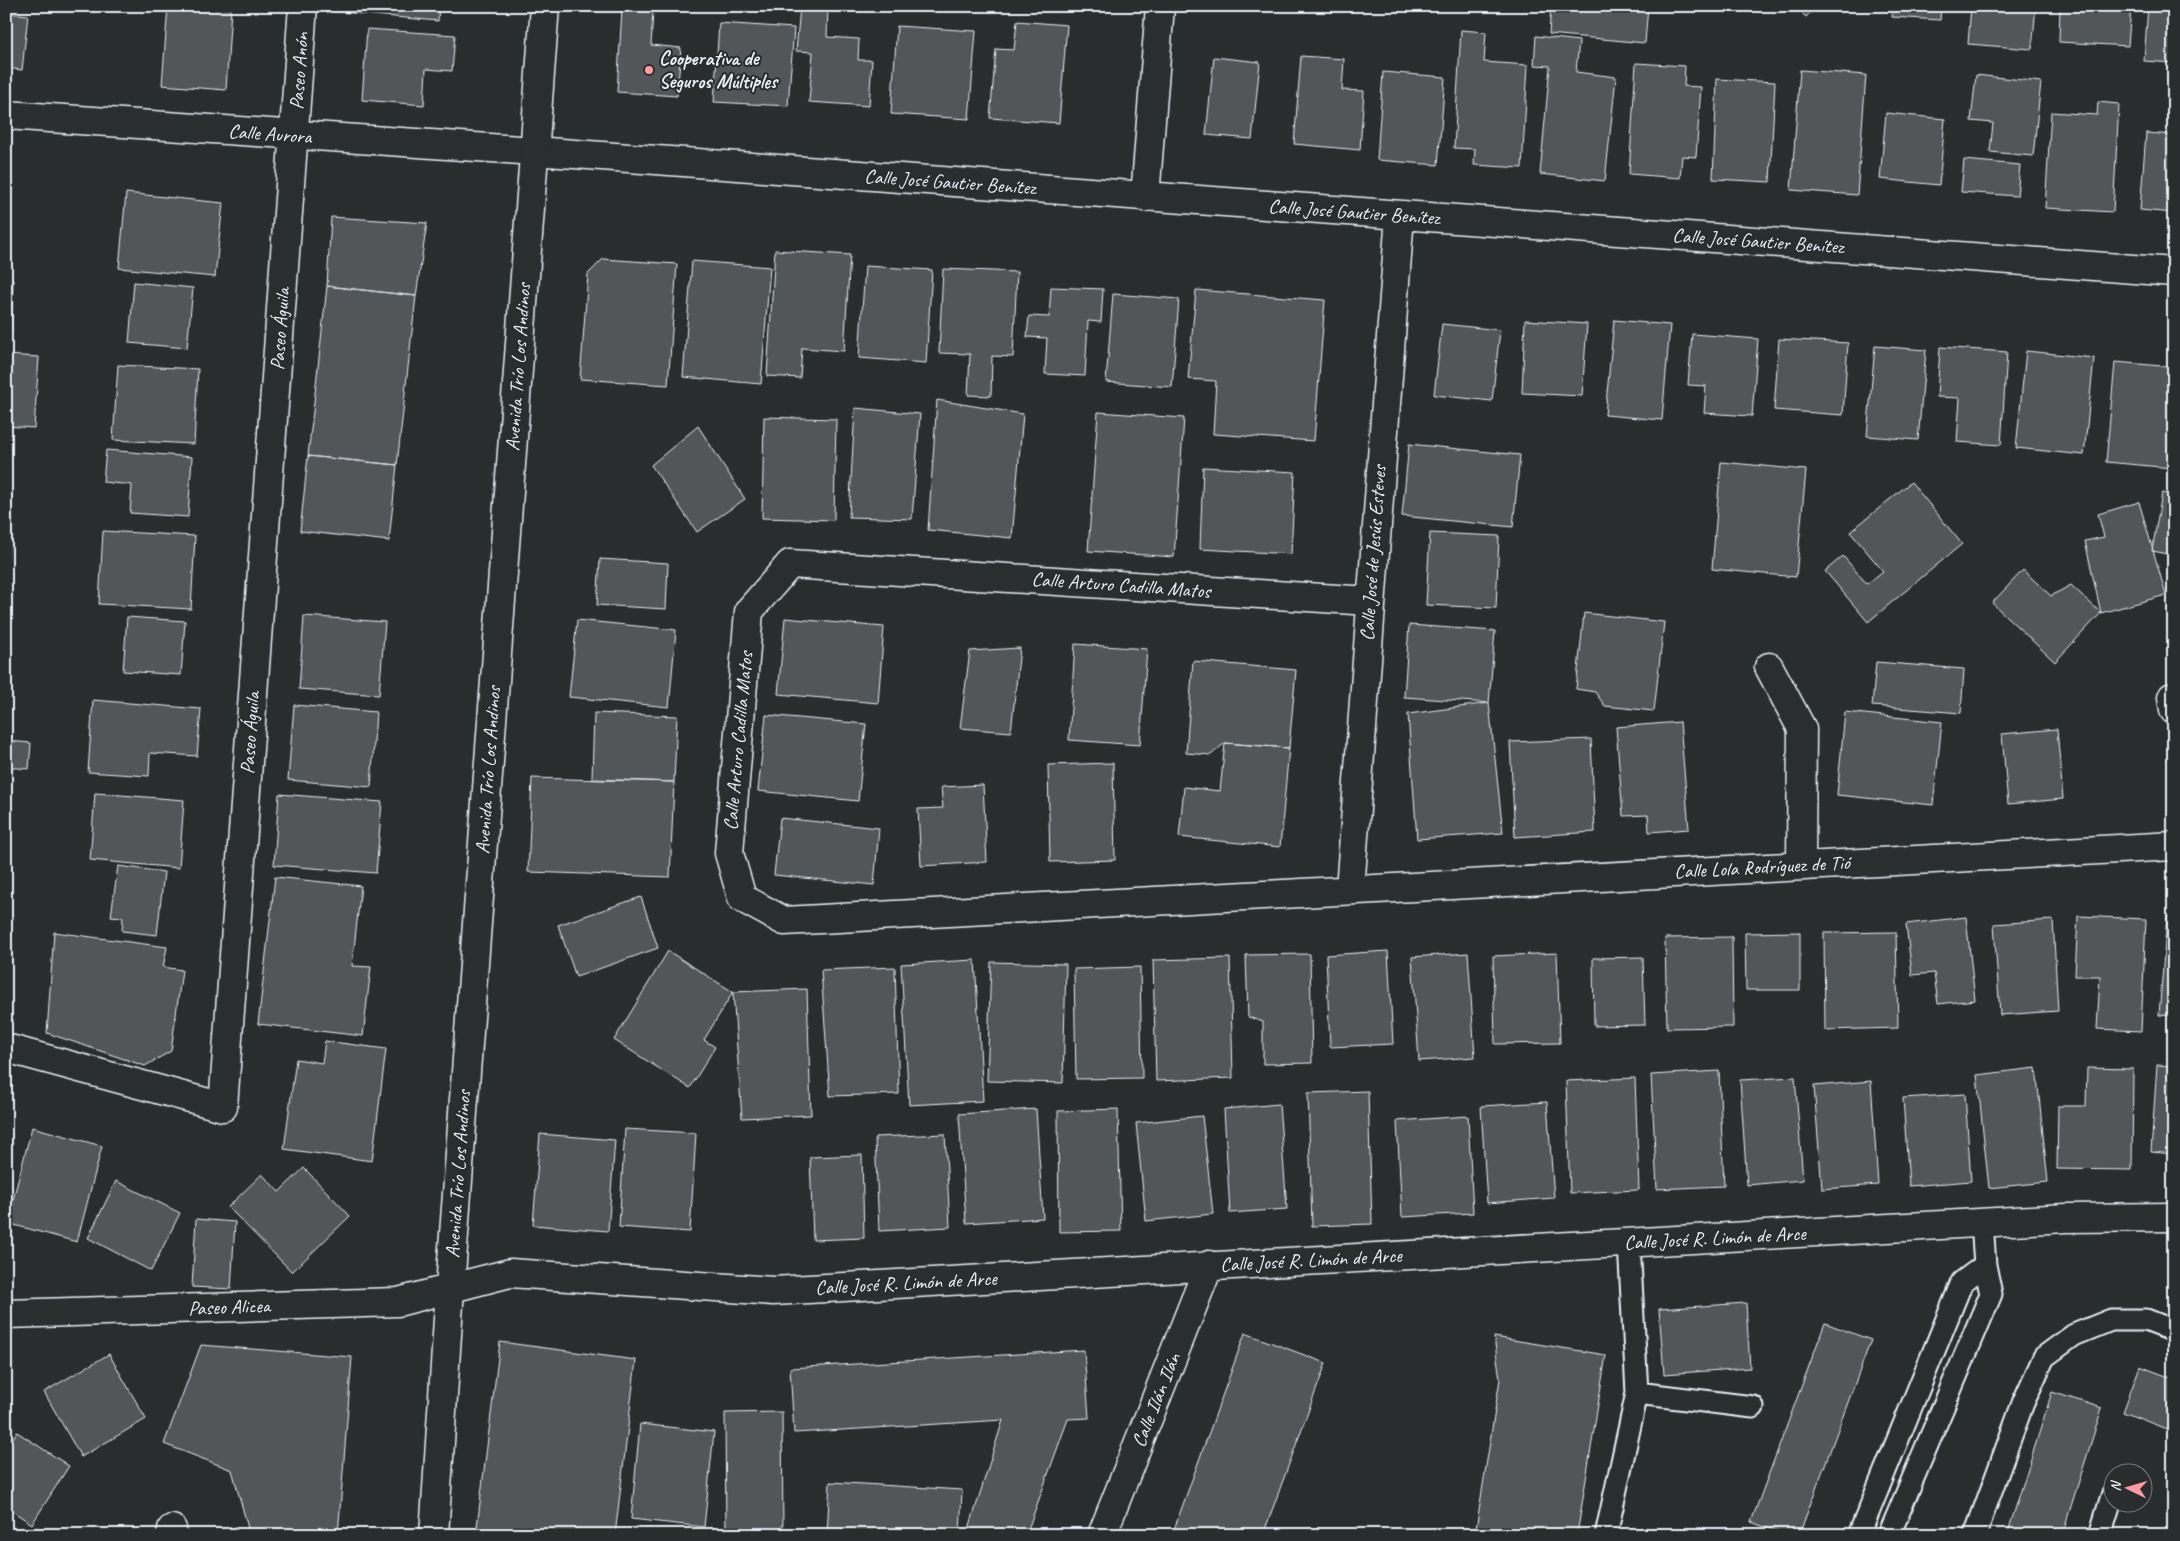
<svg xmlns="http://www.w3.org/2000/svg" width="2180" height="1541" font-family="Caveat,sans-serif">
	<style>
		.building { fill: #535759; stroke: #e8f1f8 }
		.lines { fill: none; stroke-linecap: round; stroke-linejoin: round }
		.lane-casing { stroke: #e8f1f8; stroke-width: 25 }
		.street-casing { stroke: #e8f1f8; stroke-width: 31 }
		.secondary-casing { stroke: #e8f1f8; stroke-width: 31 }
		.lane { stroke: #2a2d2e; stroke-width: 21 }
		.street { stroke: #2a2d2e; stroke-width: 28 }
		.secondary { stroke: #2a2d2e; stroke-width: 28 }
		.poi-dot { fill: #ff9aa2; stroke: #2a2d2e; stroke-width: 2 }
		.labels { text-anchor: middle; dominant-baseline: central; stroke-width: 4; stroke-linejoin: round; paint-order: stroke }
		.poi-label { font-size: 20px; font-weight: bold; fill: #e8f1f8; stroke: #2a2d2e; text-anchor: start }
		.street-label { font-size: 20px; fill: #e8f1f8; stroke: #2a2d2e }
	</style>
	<rect width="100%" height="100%" fill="#2a2d2e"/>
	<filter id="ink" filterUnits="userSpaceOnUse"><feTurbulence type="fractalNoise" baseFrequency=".02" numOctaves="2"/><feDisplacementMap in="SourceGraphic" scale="10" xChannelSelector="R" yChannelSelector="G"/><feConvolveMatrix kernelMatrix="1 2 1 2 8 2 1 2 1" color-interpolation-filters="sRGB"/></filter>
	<g filter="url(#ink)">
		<path class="building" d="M168 6 231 8 226 90 162 85Z
			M199 6H232L231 8Z
			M331 6H439L438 21 330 11Z
			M1551 6H1648L1645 43 1549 34Z
			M1795 6H1817L1806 17Z
			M1893 6H1941L1940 20 1892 17Z
			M1971 6H2036L2032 49 1968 44Z
			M2060 6H2131L2128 46 2059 42Z
			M2148 6H2174V63L2144 61Z
			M800 7 828 8 827 37 859 39 858 60H872L869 106 809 102 813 52 796 51Z
			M622 9 653 11 651 45 681 48 677 96 617 92Z
			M6 13 28 15 22 70 6 68Z
			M1017 21 1067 25 1059 123 990 118 996 49 1014 50Z
			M719 23 794 28 788 106 714 102Z
			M897 26 976 31 969 119 891 114Z
			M367 29 455 35 452 71 426 69 424 105 362 100Z
			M1461 30 1486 32 1484 62 1528 65 1522 168 1474 165 1475 149 1454 148Z
			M1536 36 1579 41 1576 72 1616 77 1605 181 1540 174 1550 66 1534 65Z
			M1301 56 1344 59 1342 90 1364 91 1360 150 1294 144Z
			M1214 57 1260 62 1252 139 1206 135Z
			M1636 63 1685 66 1684 86 1701 87 1696 157 1682 156 1680 178 1629 174Z
			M1800 70 1866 75 1857 195 1791 190Z
			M1383 72 1445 77 1438 165 1377 160Z
			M1976 75 2041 82 2033 156 1990 152 1993 123 1971 121Z
			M1717 79 1775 82 1770 182 1713 179Z
			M2098 102 2119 104 2113 212 2045 208 2051 112 2097 115Z
			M1886 113 1945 119 1939 185 1880 179Z
			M2146 133 2174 135V213L2140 210Z
			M1964 160 2020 165 2017 196 1961 192Z
			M126 193 223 203 215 277 119 268Z
			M331 217 427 223 416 296 327 286Z
			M775 250 850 255 844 351 802 348 800 378 767 376Z
			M603 259 677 264 668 385 580 379 588 274Z
			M692 261 770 267 761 384 683 377Z
			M865 266 932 270 926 363 859 358Z
			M943 269 1017 272 1013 357 992 356 991 396 968 395 970 354 939 353Z
			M6 278 13 279 11 334H6Z
			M134 282 193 288 187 348 129 343Z
			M327 286 416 296 397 465 308 456Z
			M1051 287 1103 289 1101 322 1088 321 1085 376 1045 374 1047 338 1027 337 1029 316 1049 317Z
			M1196 290 1325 300 1314 441 1213 434 1216 381 1188 379Z
			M1113 294 1179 299 1172 387 1106 382Z
			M1525 320 1587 324 1582 396 1522 393Z
			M1614 320 1670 325 1662 420 1605 415Z
			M1442 324 1500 330 1492 401 1434 395Z
			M1692 334 1758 339 1752 416 1704 413 1706 386 1688 385Z
			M1779 339 1848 343 1843 415 1774 410Z
			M1875 346 1926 350 1918 440 1867 436Z
			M1940 347 2007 352 2001 445 1957 442 1960 398 1937 397Z
			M2026 351 2094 358 2084 455 2016 448Z
			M6 355 39 357 34 428 6 426Z
			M2115 362 2174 367 2172 468 2106 462Z
			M118 365 198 369 194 444 113 440Z
			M937 400 1023 414 1012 538 928 530Z
			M855 408 920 414 912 519 849 517Z
			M1098 412 1184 418 1174 557 1088 551Z
			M764 417 836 419 834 520 762 518Z
			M698 426 745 499 697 532 651 465Z
			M1409 444 1520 455 1513 527 1402 516Z
			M6 448 10 449 6 497Z
			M106 450 192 457 188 517 130 513 132 485 103 482Z
			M308 456 397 465 389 541 300 531Z
			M1721 462 1806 470 1796 577 1712 569Z
			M1203 467 1295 472 1291 554 1200 549Z
			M1911 482 1962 544 1868 622 1825 571 1843 556 1867 584 1883 571 1850 532Z
			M2162 493 2174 495V555L2152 551Z
			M2139 502 2166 595 2101 613 2085 541 2104 537 2098 514Z
			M6 521 11 522 6 583Z
			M103 531 195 536 191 609 99 604Z
			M1430 533 1499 536 1496 608 1426 605Z
			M600 559 668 563 666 609 597 605Z
			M2023 570 2051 596 2071 585 2101 613 2055 662 1992 603Z
			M1584 613 1664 622 1654 711 1605 706 1595 692 1576 689Z
			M304 616 385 622 379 695 299 689Z
			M127 617 185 621 181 675 123 671Z
			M785 618 884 627 878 703 778 694Z
			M577 620 676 630 669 707 569 697Z
			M1409 625 1495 631 1489 703 1404 697Z
			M1075 644 1147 649 1140 745 1069 740Z
			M1020 648 1011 732 960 728 970 651Z
			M1193 661 1296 670 1289 748 1225 743 1211 755 1186 753Z
			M1876 662 1964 669 1961 713 1872 706Z
			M93 700 201 709 197 756 150 753 149 776 88 772Z
			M1489 703 1503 833 1417 839 1408 714Z
			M294 705 376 712 371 787 288 780Z
			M1845 712 1942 722 1933 805 1837 795Z
			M594 713 677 716 674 782 592 779Z
			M766 715 866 724 858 801 758 791Z
			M1680 722 1689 829 1649 832 1648 815 1623 816 1616 727Z
			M6 723H8L7 741 31 743 29 769 6 767Z
			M2057 729 2063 799 2008 804 2002 734Z
			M1591 739 1595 832 1515 837 1510 742Z
			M1225 743 1289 748 1280 847 1179 837 1184 787 1220 791Z
			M1113 763 1115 860 1050 862 1048 765Z
			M532 778 674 782 670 877 528 872Z
			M983 785 987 862 921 866 918 809 943 808 941 787Z
			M95 793 184 800 179 868 90 860Z
			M279 794 382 802 376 873 274 865Z
			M780 818 879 828 874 885 774 875Z
			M118 866 164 872 157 935 122 931 123 917 111 916Z
			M275 877 361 886 352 966 371 967 363 1036 258 1024Z
			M641 897 658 948 576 977 558 925Z
			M2078 916 2146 919 2141 1031 2097 1029 2100 976H2075Z
			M1966 917 1975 1000 1938 1004 1934 973 1912 975 1906 924Z
			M2167 917H2174V1016L2159 1015Z
			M2053 920 2058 1011 2000 1015 1994 924Z
			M54 932 167 947 163 967 182 970 171 1051 145 1066 47 1033Z
			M1800 932V990H1746L1745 933Z
			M1896 932 1898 1028 1825 1030 1824 933Z
			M1732 937 1733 1027 1667 1028 1665 938Z
			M668 951 733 992 704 1040 715 1047 690 1088 614 1040Z
			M1388 951 1393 1044 1330 1047 1326 955Z
			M1468 953 1475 1057 1419 1061 1412 957Z
			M1557 953 1560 1043 1495 1044 1493 956Z
			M1310 954 1312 1063 1263 1064V1022L1248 1017 1246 955Z
			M1643 957 1645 1025 1594 1026 1593 958Z
			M1230 958 1233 1078 1156 1081 1153 960Z
			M975 960 983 1101 909 1105 901 964Z
			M991 962 1066 964 1063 1083 987 1081Z
			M895 967 899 1094 830 1096 821 970Z
			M1140 967 1142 1078 1076 1079 1074 969Z
			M807 989 811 1115 742 1118 733 992Z
			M325 1041 386 1049 372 1161 284 1149 296 1059 322 1063Z
			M2157 1065 2174 1066V1154L2151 1152Z
			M2036 1068 2048 1182 1989 1188 1977 1075Z
			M2087 1068 2133 1069 2132 1170 2057 1169 2058 1106H2086Z
			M1719 1071 1724 1186 1657 1189 1651 1075Z
			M1795 1077 1803 1180 1747 1185 1740 1080Z
			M1635 1078 1639 1190 1570 1193 1566 1081Z
			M1871 1081 1878 1185 1822 1189 1814 1086Z
			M1368 1091 1372 1224 1312 1226 1308 1093Z
			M1965 1094 1971 1181 1909 1186 1903 1098Z
			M1547 1102 1554 1198 1487 1203 1481 1106Z
			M1279 1104 1287 1209 1230 1213 1224 1109Z
			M1036 1109 1043 1218 966 1223 959 1114Z
			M1118 1109 1121 1231 1059 1232 1058 1111Z
			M1202 1116 1213 1214 1146 1221 1136 1123Z
			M1468 1116 1473 1213 1402 1217 1397 1121Z
			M32 1127 102 1146 77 1242 7 1223Z
			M625 1129 696 1133 690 1232 619 1227Z
			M540 1134 615 1140 608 1231 533 1225Z
			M945 1134 950 1227 879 1231 875 1137Z
			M862 1155 864 1238 813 1240 810 1157Z
			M304 1168 350 1216 292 1272 228 1207 262 1174 279 1192Z
			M116 1181 180 1213 151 1271 88 1238Z
			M196 1219 235 1222 231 1289 192 1287Z
			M1746 1303 1750 1368 1664 1374 1659 1309Z
			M1825 1323 1871 1340 1799 1535H1787L1751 1522Z
			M1245 1333 1326 1363 1263 1535H1172Z
			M1494 1337 1606 1355 1577 1535H1475L1500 1379Z
			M500 1342 636 1360 615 1535H476Z
			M201 1345 352 1357 338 1535H250L232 1470 164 1444Z
			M1084 1350 1089 1418 1068 1419 1026 1535H967L1003 1420 794 1433 790 1368Z
			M109 1354 146 1419 81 1457 44 1392Z
			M2140 1366 2174 1379V1432L2123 1412Z
			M2052 1392 2102 1408 2062 1535H2007Z
			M782 1412 783 1535H726L725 1413Z
			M640 1424 714 1432 704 1527 631 1519Z
			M17 1432 69 1466 32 1524 6 1507V1449Z
			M830 1482 962 1490 960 1535H827Z"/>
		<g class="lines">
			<defs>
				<path id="lane" d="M1637 1393 1753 1407
					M1606 1535 1637 1393 1629 1243
					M1859 1535 1962 1282 1985 1265
					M1889 1535 1991 1294 1985 1265 1982 1222
					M1975 1535 2023 1403 2044 1357 2074 1335 2111 1320H2146L2174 1331
					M2100 1535 2112 1496"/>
				<path id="street" d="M6 115 534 151 2174 272
					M1145 197 1160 6
					M1369 601 790 564 749 611 729 853 742 898 784 921 2174 846
					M1769 667 1802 729 1801 865
					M2172 697 2174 710
					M1350 890 1400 215
					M6 1048 223 1107 303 6
					M6 1314 398 1302 510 1273 773 1291 2066 1218 2174 1217
					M171 1535 172 1529
					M1102 1535 1209 1265"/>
				<path id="secondary" d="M434 1535 450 1288 545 6"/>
			</defs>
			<use href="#lane" class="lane-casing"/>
			<use href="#street" class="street-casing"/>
			<use href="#secondary" class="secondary-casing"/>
			<use href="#lane" class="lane"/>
			<use href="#street" class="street"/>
			<use href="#secondary" class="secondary"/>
		</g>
	</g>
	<circle class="poi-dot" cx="649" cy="70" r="5"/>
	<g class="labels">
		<g class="poi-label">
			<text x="659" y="58">Cooperativa de<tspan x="659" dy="23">Seguros Múltiples</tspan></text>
		</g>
		<g class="street-label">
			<text transform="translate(299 71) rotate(-86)">Paseo Anón</text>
			<text transform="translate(270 134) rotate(4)">Calle Aurora</text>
			<text transform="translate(950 182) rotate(4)">Calle José Gautier Benítez</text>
			<text transform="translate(1354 212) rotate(4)">Calle José Gautier Benítez</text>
			<text transform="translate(1758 241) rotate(4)">Calle José Gautier Benítez</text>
			<text transform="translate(280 329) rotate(-86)">Paseo Águila</text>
			<text transform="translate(518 367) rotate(-86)">Avenida Trío Los Andinos</text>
			<text transform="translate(1373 553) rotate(-86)">Calle José de Jesús Esteves</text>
			<text transform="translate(1121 585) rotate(4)">Calle Arturo Cadilla Matos</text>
			<text transform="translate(250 733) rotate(-86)">Paseo Águila</text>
			<text transform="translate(738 741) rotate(-85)">Calle Arturo Cadilla Matos</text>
			<text transform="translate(488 770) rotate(-86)">Avenida Trío Los Andinos</text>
			<text transform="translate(1762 867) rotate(-3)">Calle Lola Rodríguez de Tió</text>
			<text transform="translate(458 1174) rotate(-86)">Avenida Trío Los Andinos</text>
			<text transform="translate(1715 1238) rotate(-3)">Calle José R. Limón de Arce</text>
			<text transform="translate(1311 1260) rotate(-3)">Calle José R. Limón de Arce</text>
			<text transform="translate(906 1283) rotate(-3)">Calle José R. Limón de Arce</text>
			<text transform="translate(229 1307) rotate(-2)">Paseo Alicea</text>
			<text transform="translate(1156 1400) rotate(-68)">Calle Ilán Ilán</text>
		</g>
	</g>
	<rect width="2180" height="1541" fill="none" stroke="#2a2d2e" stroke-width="25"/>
	<rect x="12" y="12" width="2155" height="1516" fill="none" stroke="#e8f1f8" stroke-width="2" filter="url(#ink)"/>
	<g transform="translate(2128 1488) rotate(275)"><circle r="24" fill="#2a2d2e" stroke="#767b7f"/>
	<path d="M0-4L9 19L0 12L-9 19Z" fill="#ff9aa2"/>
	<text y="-8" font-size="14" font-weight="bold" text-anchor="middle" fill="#e8f1f8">N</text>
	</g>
</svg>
